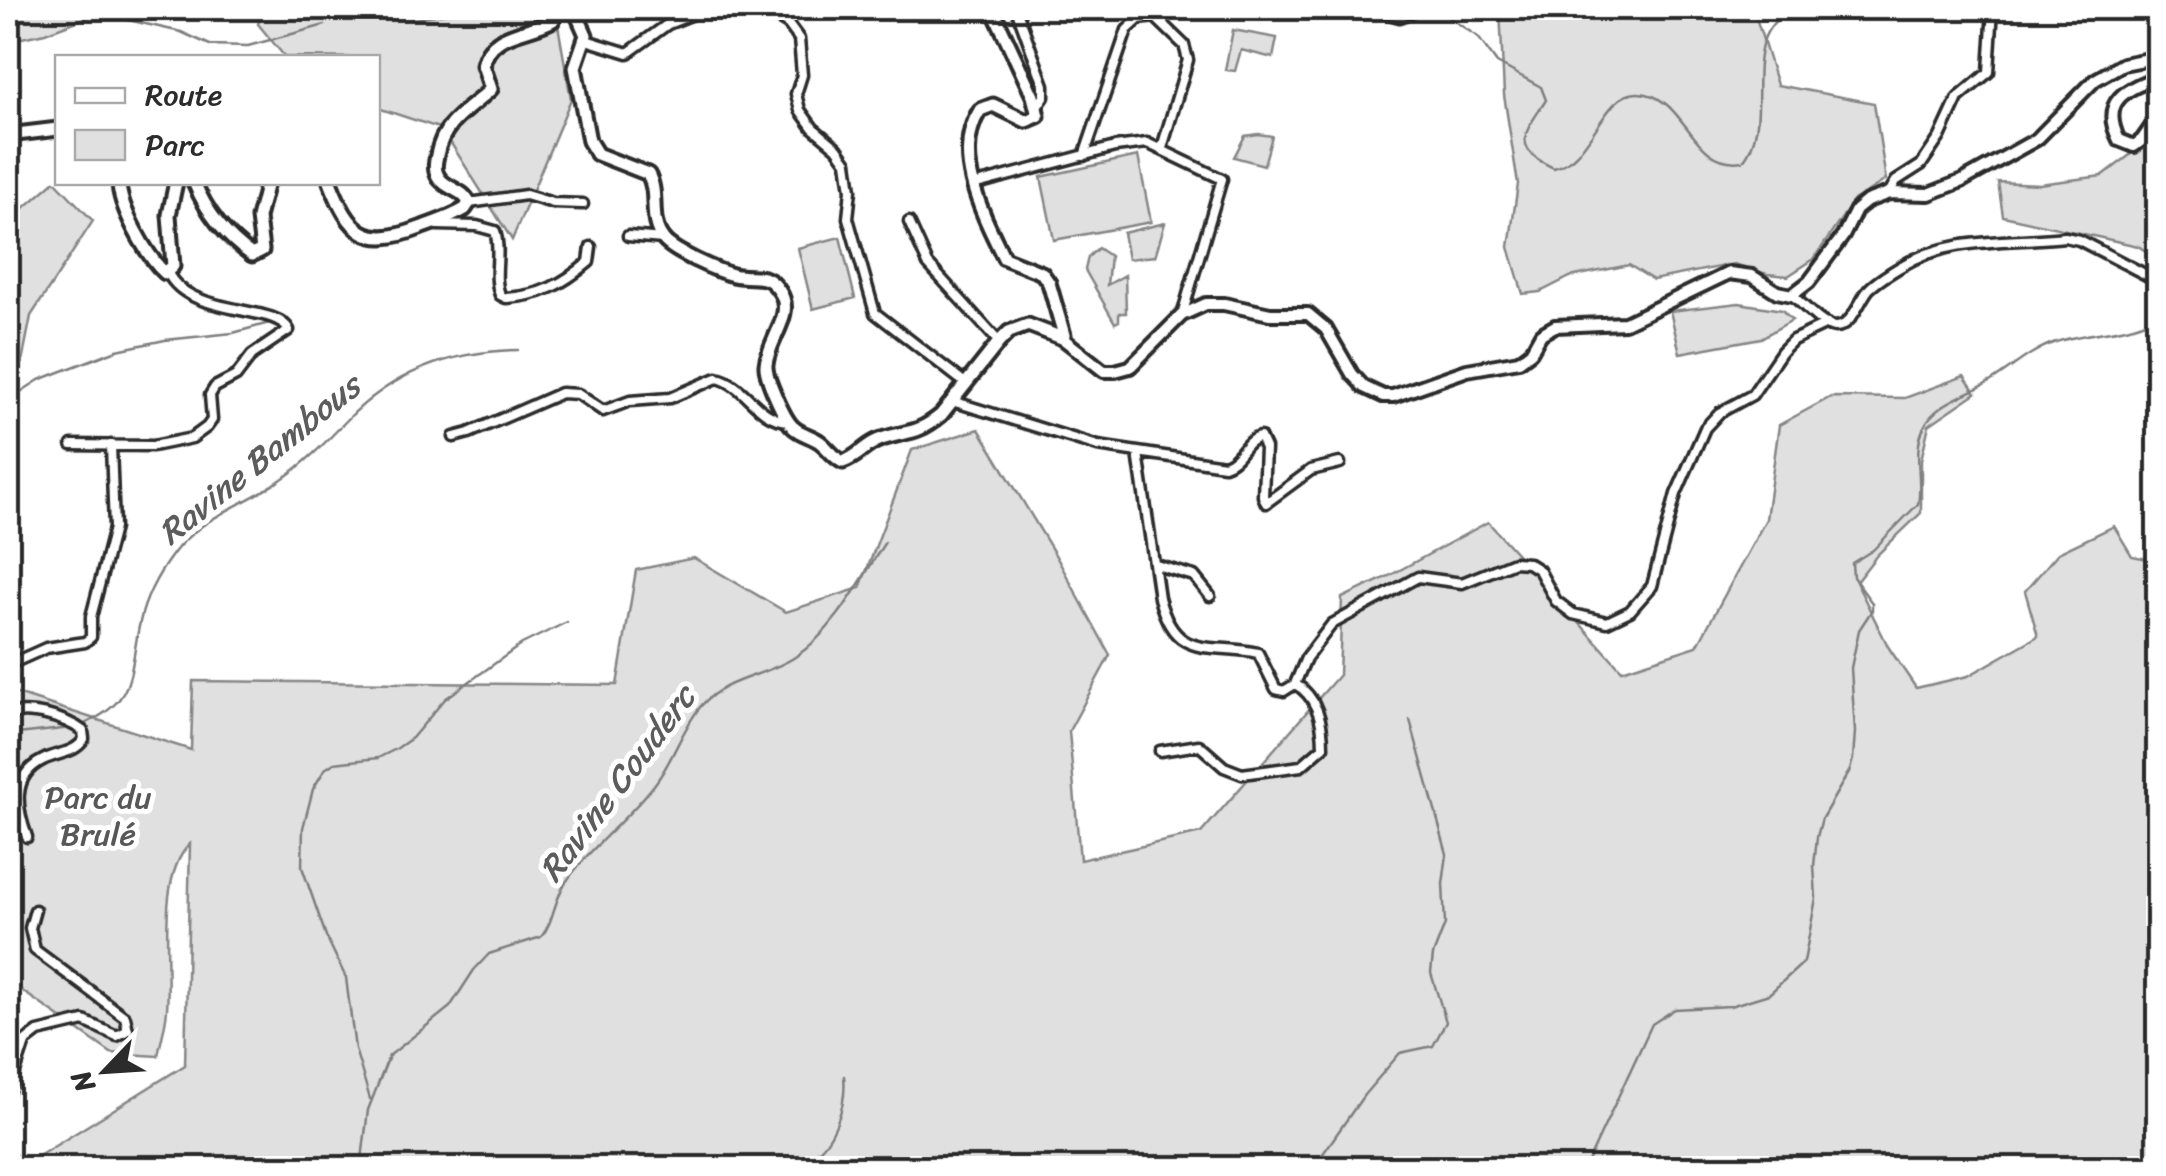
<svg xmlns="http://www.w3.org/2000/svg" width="2166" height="1176" font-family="Sriracha,sans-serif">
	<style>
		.green { fill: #e0e0e0; stroke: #868686; stroke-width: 2.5 }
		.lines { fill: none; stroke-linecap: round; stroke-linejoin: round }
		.stream { stroke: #7e7e7e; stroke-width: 2.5 }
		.minor-casing { stroke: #2b2b2b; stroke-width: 15 }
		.tertiary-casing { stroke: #2b2b2b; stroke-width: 18 }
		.secondary-casing { stroke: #2b2b2b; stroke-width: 19 }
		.minor { stroke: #fff; stroke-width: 8 }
		.tertiary { stroke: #fff; stroke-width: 10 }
		.secondary { stroke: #fff; stroke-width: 11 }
		.labels { text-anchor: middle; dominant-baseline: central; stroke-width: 10; stroke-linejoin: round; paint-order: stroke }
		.park-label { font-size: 32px; fill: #585858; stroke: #fff }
		.water-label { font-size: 35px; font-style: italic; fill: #5c5c5c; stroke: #fff }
	</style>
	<rect width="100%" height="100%" fill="#fff"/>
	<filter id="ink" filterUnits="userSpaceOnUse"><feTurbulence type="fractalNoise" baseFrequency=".01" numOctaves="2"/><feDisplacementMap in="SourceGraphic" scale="20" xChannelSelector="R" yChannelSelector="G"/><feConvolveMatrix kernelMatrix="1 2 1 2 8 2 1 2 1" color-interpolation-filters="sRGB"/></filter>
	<g filter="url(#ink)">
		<path class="green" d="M8 8H112L45 33 8 41Z
			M263 8H409L412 19 475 8H555L571 99 512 240 442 129 378 108V58L285 57 258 24Z
			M1500 8H1753L1777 85 1874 103 1886 180 1854 200 1814 259 1788 276 1767 274 1734 264 1653 280 1629 265 1570 277 1540 292 1523 294 1509 247 1518 184 1504 95Z
			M1233 30 1277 38 1273 58 1241 50 1235 71 1225 70Z
			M1258 134 1272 136 1264 165 1234 157 1245 136Z
			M2158 134V259L2138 246 2003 216 1998 182 2039 184 2102 176Z
			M1138 156 1151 222 1054 240 1041 177Z
			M55 181 93 221 31 316 8 433V222Z
			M1165 223 1155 256 1128 259 1123 233Z
			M840 237 855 298 813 309 798 248Z
			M1098 248 1110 256 1107 285 1125 275 1126 313H1119V321L1115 323 1085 270 1088 257Z
			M1739 303 1782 310 1792 320 1761 338 1680 353 1670 311Z
			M1964 376 1976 393 1929 425 1921 460V513L1877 555 1856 582 1889 648 1916 688 1968 676 2038 636 2025 591 2058 553 2114 526 2132 556 2158 561V1168H8V1140L21 1167 185 1065 190 844C156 876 171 964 167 1009 166 1025 161 1040 158 1056L111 1053 8 981V691L191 750 193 681 617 685 636 570 694 558 786 612 860 588 912 450 979 429 1056 556 1110 655 1069 731 1080 860 1201 833 1339 675 1342 598 1389 576 1488 522 1622 670 1697 646 1766 519 1779 425 1831 397 1905 398Z"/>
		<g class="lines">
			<path class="stream" d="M99 8 128 20 181 32 210 45 248 46 325 25
				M1435 8 1478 37 1497 63 1541 87 1546 100C1528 129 1507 147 1554 168 1593 159 1602 92 1638 93 1687 94 1690 170 1743 161 1779 117 1730 32 1797 8
				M8 400 39 380 117 350 165 340 233 333 273 322
				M80 726C138 702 128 674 140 622 145 598 158 574 173 554 199 518 244 505 279 481 305 464 326 442 347 420 394 371 452 351 518 350
				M8 735 72 728
				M370 1099 355 1049 346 978 326 936 302 867 303 828 313 789 325 769 334 763 378 758 396 749 412 738 445 699 522 644 567 622
				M361 1168 368 1110 389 1056 450 1007 474 970 489 954 541 937C554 922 554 899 566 882 591 846 627 820 654 785 673 761 681 730 701 706 726 677 765 677 795 657 835 631 860 581 885 542
				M775 1168C785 1165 796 1163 806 1159 834 1146 847 1104 844 1076
				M1313 1168 1364 1095 1400 1053 1433 1046 1446 1022 1431 973 1433 955 1445 924 1443 884 1447 854 1410 720
				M1585 1168 1652 1024 1675 1009 1730 1006 1769 994 1804 962 1816 898 1814 866 1817 837 1822 818 1850 770 1853 759 1855 732 1851 668 1859 630 1872 610V603L1853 577 1852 563 1873 550 1918 504C1923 479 1912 452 1924 427 1936 401 1971 394 1993 380 2013 367 2031 351 2053 343 2089 330 2123 335 2158 316"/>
			<defs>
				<path id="minor" d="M1016 8 1044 85V97L1037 107
					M586 40 628 53 668 24 698 12 778 18 788 24 799 39 802 75 796 94 800 110 813 128 837 148 847 162 851 190 848 218 875 313 965 383
					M1084 156 1127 30 1139 19 1155 17 1184 45 1188 60 1162 148
					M973 185 1115 147 1147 143 1222 179 1182 315
					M1889 193 1896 181 1921 165 1940 137 1958 98 1989 72 1993 8
					M469 203 526 195 553 203 583 204
					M909 222 928 264 999 342
					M437 225 477 226 495 231C502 253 492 275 500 295L506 298C541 296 563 284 589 262L591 247
					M628 236 663 239
					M1792 295C1802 303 1821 326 1835 327 1852 327 1859 301 1869 289 1877 281 1890 273 1900 267 1949 236 2010 243 2065 237L2079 240 2158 281
					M952 401 1098 446 1224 465C1241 460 1244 440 1260 437L1265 448 1263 496 1266 503 1311 470 1340 463
					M454 437 469 433 561 393 578 394 603 411 630 401 670 398 717 378C746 384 757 420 788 421
					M72 445 153 446 192 438 207 427 212 420 210 395 215 387 236 376 252 355 289 330C277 304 189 317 168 273
					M1138 453 1159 598C1176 663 1210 642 1258 653L1276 689 1284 691 1295 684 1306 658 1332 624 1418 577 1462 583 1514 562 1528 563 1539 570 1556 601 1573 614 1607 622 1630 611 1652 586 1676 494 1705 428 1719 413 1752 395 1782 351 1793 340 1827 324
					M1156 565 1194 576 1210 596
					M8 665 46 648 85 642 91 637V617L114 528 111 445
					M8 715C28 707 66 718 83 731L84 739C75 754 58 752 43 760 10 776 17 810 27 837
					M1160 751 1199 745 1224 767 1242 774 1301 766 1323 747C1323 723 1317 696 1295 684
					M8 1094 25 1042 38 1032 84 1021 117 1036 128 1030 125 1017 35 950 30 928 35 910"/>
				<path id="tertiary" d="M2158 77C2127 89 2099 100 2119 140L2134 146 2142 140 2158 117
					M1062 338 1104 371H1115L1130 367 1182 315 1206 304H1224L1270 314H1308L1326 329 1352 374 1364 387 1383 396H1393L1467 370 1519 361 1531 352 1541 334 1555 326 1625 323 1729 273 1752 276 1777 292 1792 295 1809 282 1843 236 1856 210 1867 201 1889 193 1929 194 1962 181 2037 139 2095 80 2123 64 2158 57"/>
				<path id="secondary" d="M574 8 586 35 575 67 589 141 597 154 648 174C660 195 647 220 664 240 674 252 717 271 733 275 754 280 767 270 780 292 795 314 768 340 766 365 765 376 784 419 793 427 800 434 812 436 820 442 829 449 833 457 843 462 858 457 865 445 879 440 907 430 915 436 941 415L999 342 1009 332 1028 325 1062 338 1064 335 1049 283 1042 273 1004 258C983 215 951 155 980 110L993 105 1026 121 1038 116 1033 96 992 8
					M1374 8 1400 15 1415 8
					M8 135 58 129
					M119 182C119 207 147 257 165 273L173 266 169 215 176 182
					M194 182C206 211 226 237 252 255L262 250 258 218 267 182
					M330 182C350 233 366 249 420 228 435 222 450 218 465 209L469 203C463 189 448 190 439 178 434 171 435 164 437 155 444 120 468 111 491 89L483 65C490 31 529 34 553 20L555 8"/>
			</defs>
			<use href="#minor" class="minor-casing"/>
			<use href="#tertiary" class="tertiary-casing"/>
			<use href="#secondary" class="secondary-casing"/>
			<use href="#minor" class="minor"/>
			<use href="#tertiary" class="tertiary"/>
			<use href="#secondary" class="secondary"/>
		</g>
	</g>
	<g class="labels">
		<g class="park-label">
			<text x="98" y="797">Parc du<tspan x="98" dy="37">Brulé</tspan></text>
		</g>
		<g class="water-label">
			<text transform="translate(259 459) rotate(-39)">Ravine Bambous</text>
			<text transform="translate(617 783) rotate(-53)">Ravine Couderc</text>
		</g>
	</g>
	<rect width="2166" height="1176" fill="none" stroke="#fff" stroke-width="40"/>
	<rect x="20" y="20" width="2126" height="1136" fill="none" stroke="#2b2b2b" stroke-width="4" filter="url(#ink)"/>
	<rect x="55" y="55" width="325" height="130" fill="#ffffff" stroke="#aaaaaa" stroke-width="2.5"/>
	<rect x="75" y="88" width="50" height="15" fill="#ffffff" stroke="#aaaaaa" stroke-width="2.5"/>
	<text x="145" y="105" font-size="30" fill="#2b2b2b">Route</text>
	<rect x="75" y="130" width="50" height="30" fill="#e0e0e0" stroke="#aaaaaa" stroke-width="2.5"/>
	<text x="145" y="155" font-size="30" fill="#2b2b2b">Parc</text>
	<g transform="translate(105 1071) rotate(245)" stroke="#ffffff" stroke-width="8" paint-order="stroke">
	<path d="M0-8L18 38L0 25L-18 38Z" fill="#2b2b2b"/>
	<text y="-15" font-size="28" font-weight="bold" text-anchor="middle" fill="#2b2b2b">N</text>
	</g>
</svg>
